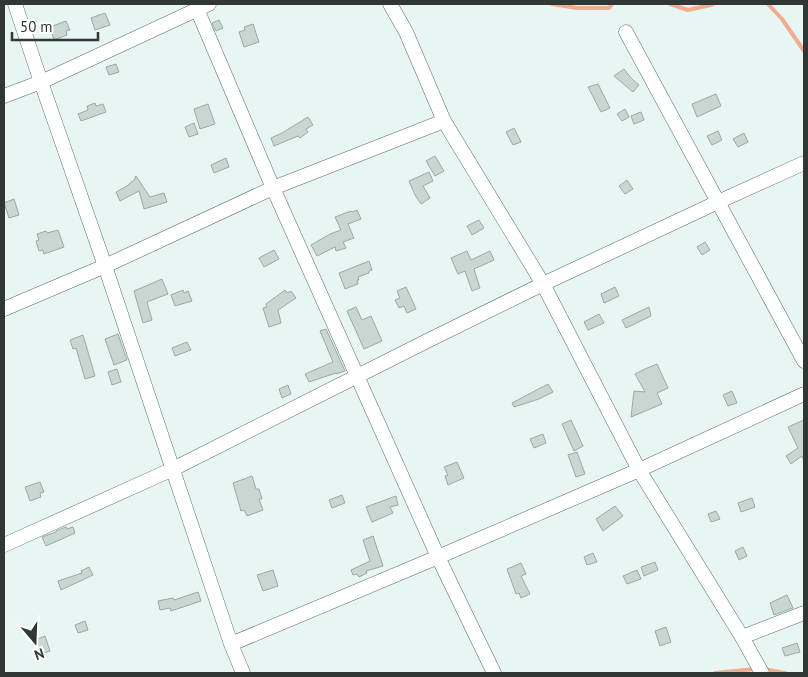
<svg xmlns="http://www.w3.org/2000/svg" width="808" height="677" font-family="'PT Sans',sans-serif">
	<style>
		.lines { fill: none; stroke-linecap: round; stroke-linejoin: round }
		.stream { stroke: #f2ad91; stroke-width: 4 }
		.building { fill: #c9d7d3; stroke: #9ba9a5 }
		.street-casing { stroke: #5e6b68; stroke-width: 15 }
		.street { stroke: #fff; stroke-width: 14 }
	</style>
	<rect width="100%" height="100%" fill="#e7f6f2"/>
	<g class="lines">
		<path class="stream" d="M552 4 577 8H609L612 4
			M670 4 688 10 711 5 713 4
			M768 4 782 19 804 51
			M764 669 785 673
			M715 673 755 669"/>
	</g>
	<path class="building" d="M105 13 110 25 95 30 91 18Z
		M219 20 223 28 216 31 212 23Z
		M66 21 70 30 66 31 67 35 54 40 50 27Z
		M253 24 259 42 244 47 239 32 245 30 244 27Z
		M116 64 119 72 109 75 106 67Z
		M624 69 631 78 639 85 633 92 614 76Z
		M598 84 610 108 601 112 588 87Z
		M716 94 721 106 697 117 692 104Z
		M95 103 96 106 103 104 106 112 81 121 78 114 88 110 87 106Z
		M208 104 215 124 200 129 194 109Z
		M625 109 629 117 622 121 617 114Z
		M641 112 644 120 634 124 631 116Z
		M308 117 313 125 306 129 308 132 300 138 298 136 274 146 271 138 282 133Z
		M194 123 198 134 189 137 185 127Z
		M514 128 521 142 513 145 506 132Z
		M718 131 722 140 712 145 707 136Z
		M744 133 748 142 738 147 733 139Z
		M435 156 444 171 435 176 426 161Z
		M226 158 229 167 214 173 211 165Z
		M429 172 433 181 423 186 430 198 421 204 415 195 409 181Z
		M136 176 150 197 164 193 167 202 144 209 139 191 120 201 116 192 127 186 135 179V177Z
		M627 180 633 189 625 194 619 186Z
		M14 199 19 215 9 218 4 203Z
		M357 210 361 219 348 224 354 238 343 242 346 248 336 251 335 247 317 256 311 245 330 234 341 230 335 217 351 211 352 212Z
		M479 220 484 228 472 235 467 226Z
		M58 230 64 247 44 254 43 250 39 251 36 241 39 240 37 234 46 231 47 233Z
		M705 242 710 250 702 255 697 247Z
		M274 250 279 259 264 267 259 258Z
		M467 251 471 260 490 251 494 260 474 269 480 288 472 291 465 271 458 274 451 258Z
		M369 261 372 270 369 271V273L358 277 359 280H357L358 284 345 289 339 273Z
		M162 279 168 294 147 302 152 320 143 323 134 291Z
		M406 287 416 309 407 313 404 306 399 308 395 300 400 298 397 291Z
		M615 287 619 296 604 303 601 294Z
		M183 290 184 293 188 291 192 301 175 306 171 295Z
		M285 290 287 293 291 291 296 298 278 310 281 323 269 327 263 308 267 307 266 304Z
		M356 307 362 320 371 316 382 341 364 349 347 311Z
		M649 307 651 316 626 328 622 320Z
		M599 314 604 323 588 330 584 322Z
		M326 329 345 371 336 374V373L309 382 305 374 333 362 320 331Z
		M118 334 127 360 114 365 105 339Z
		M83 335 95 376 85 379 76 348 73 349 70 340Z
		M187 342 191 350 175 356 172 348Z
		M657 364 668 388 657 393 662 404 631 417 634 391 645 392 635 374 645 369Z
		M117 369 121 382 112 385 108 372Z
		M548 384 553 392 539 399 514 407 512 403Z
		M288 385 291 394 282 398 279 389Z
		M732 391 737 403 728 406 723 395Z
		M571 420 583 446 574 451 562 424Z
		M804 420V461L802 456 791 464 786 456 798 448 788 427Z
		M543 434 546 443 534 448 530 439Z
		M577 452 585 474 576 477 568 455Z
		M457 462 464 478 448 485 445 476 448 475 444 467Z
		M252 476 256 489H259L262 499H259L263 510 247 516 244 510 241 511 233 483Z
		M40 482 44 492 40 493 41 497 30 501 25 487Z
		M342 495 345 503 332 508 329 500Z
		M396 496 398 505 390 507 393 513 372 522 366 507Z
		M752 498 755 507 741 512 738 503Z
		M615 506 623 516 603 531 596 519Z
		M716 511 720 519 711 522 708 514Z
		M66 527 67 529 73 527 75 533 46 546 42 537 56 532V531Z
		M373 536 383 566 366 571 367 573 359 577 357 574 353 575 351 570 370 561 363 540Z
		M743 547 747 556 739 560 735 551Z
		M593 553 597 562 587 565 584 557Z
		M655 562 658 570 644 576 641 567Z
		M521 563 526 574 521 576 530 594 521 598 519 593 516 594 507 569Z
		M89 567 93 575 61 590 58 581 82 573 81 571Z
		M273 570 278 586 263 591 257 575Z
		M637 570 641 579 627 584 623 576Z
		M198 592 201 601 171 611 170 608 160 610 158 601 173 598 174 600Z
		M787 595 793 608 774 615 770 603Z
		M85 621 88 630 78 633 75 625Z
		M666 627 671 642 660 646 655 631Z
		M45 636 50 651 40 654 35 640Z
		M797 643 800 652 785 656 782 648Z"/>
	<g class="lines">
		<defs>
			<path id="street" d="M15 4 41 82 105 266 231 644 243 673
				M390 4 406 32 444 121 543 284 639 470 742 637 762 673
				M197 9 273 188 438 557 494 673
				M626 32 804 361
				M4 96 41 82 209 4
				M4 309 105 266 273 188 444 121
				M4 545 173 469 431 339 543 284 718 202 804 163
				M742 637 804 613
				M231 644 438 557 639 470 804 394"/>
		</defs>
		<use href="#street" class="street-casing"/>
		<use href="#street" class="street"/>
	</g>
	<rect width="808" height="677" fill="none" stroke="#313735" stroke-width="10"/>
	<g transform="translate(35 642) rotate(161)" stroke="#ffffff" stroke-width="4" paint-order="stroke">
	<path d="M0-4L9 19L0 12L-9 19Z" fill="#313735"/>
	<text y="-8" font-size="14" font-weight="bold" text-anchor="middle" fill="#313735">N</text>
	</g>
	<path d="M12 32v8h86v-8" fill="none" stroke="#313735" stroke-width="2.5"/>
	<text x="20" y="32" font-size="15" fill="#313735" stroke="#ffffff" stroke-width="4" paint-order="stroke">50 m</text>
</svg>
